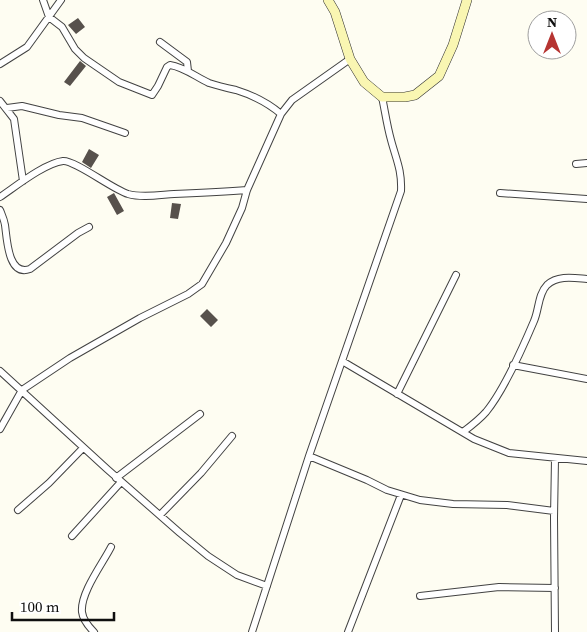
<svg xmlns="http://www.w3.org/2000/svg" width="587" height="632" font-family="'Source Serif 4',serif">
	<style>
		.building { fill: #57514c }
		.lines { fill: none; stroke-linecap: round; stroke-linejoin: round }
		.street-casing { stroke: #424242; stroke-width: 8 }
		.secondary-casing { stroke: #313131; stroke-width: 10 }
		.street { stroke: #fff; stroke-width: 6 }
		.secondary { stroke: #f9f6b2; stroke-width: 9 }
	</style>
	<rect width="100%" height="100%" fill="#fefdf2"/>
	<path class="building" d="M78 18 85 27 76 34 68 25Z
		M80 61 86 66 70 86 64 82Z
		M89 149 99 155 91 168 82 162Z
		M114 193 124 211 117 215 107 197Z
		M172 203 181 204 178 219 170 218Z
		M207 309 218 320 211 327 200 316Z"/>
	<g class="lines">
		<defs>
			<path id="street" d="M43 0 49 17 62 27 75 49 84 58 119 82 152 95 158 86 167 67 170 65C184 67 196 77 209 83 218 86 227 88 236 90 252 95 268 103 281 114
				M160 42 187 62 188 71
				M0 64 27 47 61 0
				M0 101 14 119 23 181
				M7 108 22 106 59 115 82 118 125 133
				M576 164 587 163
				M500 193 587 199
				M0 197C15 187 45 163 63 161 75 160 112 189 128 194 142 198 159 195 174 194 198 193 222 192 247 190
				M0 210C2 215 4 219 5 225 7 239 8 277 30 269L78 233 89 227
				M342 361 474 439 509 453 587 461
				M513 365 587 379
				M0 371 107 469 180 533 208 556 237 575 267 586
				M397 394 456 275
				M0 429 22 390 70 358 140 318 188 294 202 284 226 243 242 208 247 190 281 114 292 100 350 59
				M463 432C471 426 479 420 486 412 504 390 523 347 534 321 539 310 538 294 547 285 558 275 574 278 587 279
				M309 456 367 480 387 490 420 500 453 504 507 505 554 511
				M116 478 200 414
				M18 510 49 483 83 448
				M160 515 201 473 232 436
				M72 536 121 482
				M420 596 499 587 555 588
				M94 632C88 626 83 620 82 612 80 593 103 563 111 547
				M252 632 309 456 401 191C402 170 396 159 391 140 387 126 385 111 382 97
				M348 632 401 495
				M555 632 554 518 555 459"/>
			<path id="secondary" d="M328 0 335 12 350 59 364 82 382 97H405L415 95 439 76 453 45 467 0"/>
		</defs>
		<use href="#street" class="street-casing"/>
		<use href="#secondary" class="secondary-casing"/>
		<use href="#street" class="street"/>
		<use href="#secondary" class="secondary"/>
	</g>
	<g transform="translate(552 35)"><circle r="24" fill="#ffffff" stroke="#9f9f9f"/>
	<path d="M0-4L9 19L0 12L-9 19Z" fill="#b63431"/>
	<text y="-8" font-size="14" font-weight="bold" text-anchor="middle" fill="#0f0f0f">N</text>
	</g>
	<path d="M12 612v8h102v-8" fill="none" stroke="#0f0f0f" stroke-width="2.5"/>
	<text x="20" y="612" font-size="15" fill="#0f0f0f" stroke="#ffffff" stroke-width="4" paint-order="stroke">100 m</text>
</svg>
